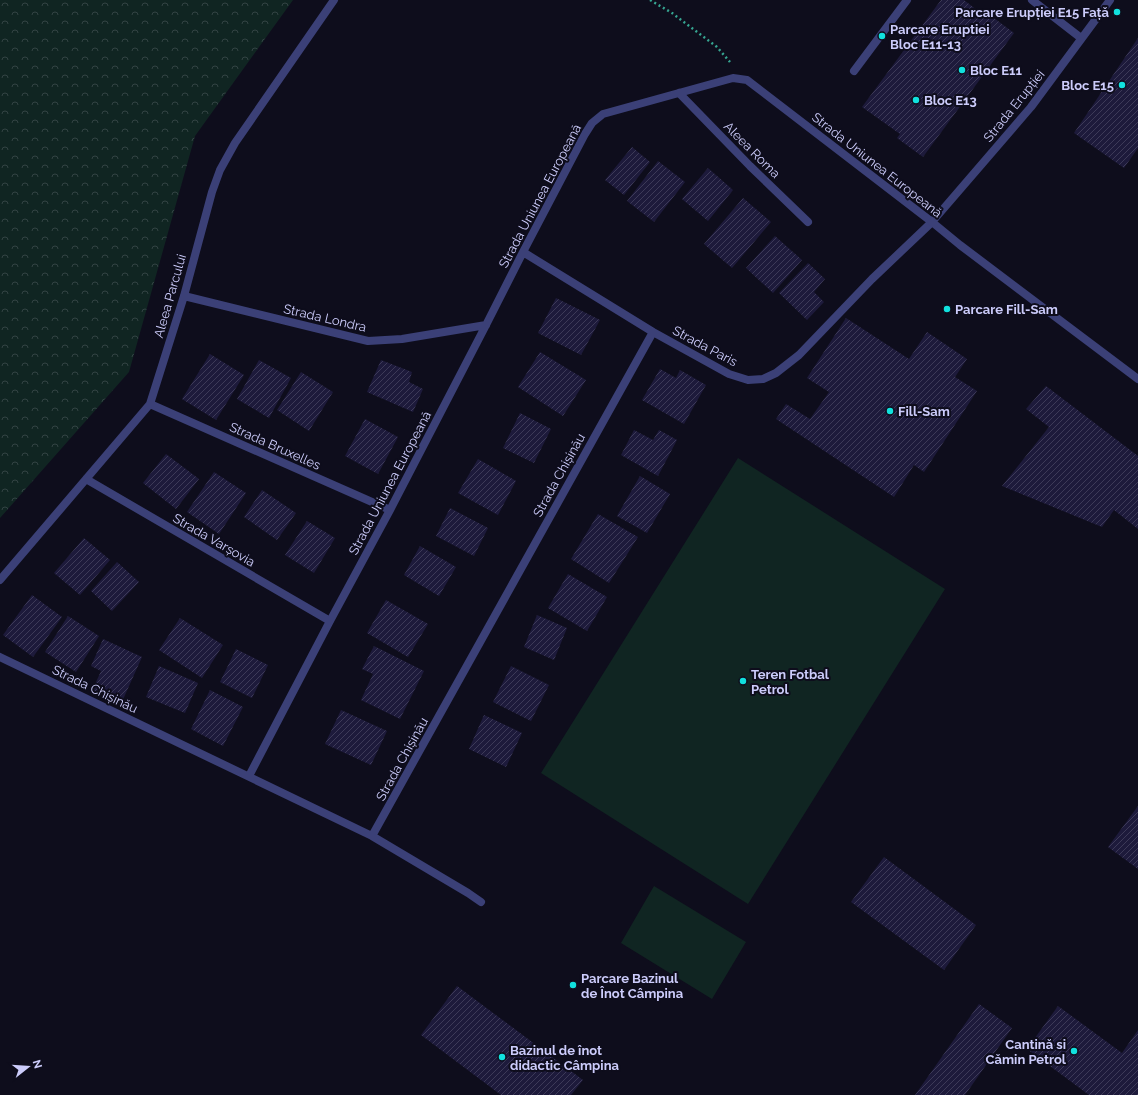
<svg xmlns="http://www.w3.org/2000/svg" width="1138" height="1095" font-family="Raleway,sans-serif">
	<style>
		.forest { fill: url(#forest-crowns) }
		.pitch { fill: #102522 }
		.building { fill: url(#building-hatch) }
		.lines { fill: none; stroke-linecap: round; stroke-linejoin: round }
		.path { stroke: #36a591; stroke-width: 2.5; stroke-dasharray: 2 3; stroke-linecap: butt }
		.minor { stroke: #3b4077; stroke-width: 8 }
		.tertiary { stroke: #3b4077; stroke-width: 8 }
		.poi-dot { fill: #11e1de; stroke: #0e0d1c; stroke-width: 1.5 }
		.labels { text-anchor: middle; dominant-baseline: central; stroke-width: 4; stroke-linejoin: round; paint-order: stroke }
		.poi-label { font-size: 13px; font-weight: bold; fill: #ccccfb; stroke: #0e0d1c; text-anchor: start }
		.street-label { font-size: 13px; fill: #ccccfb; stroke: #0e0d1c }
	</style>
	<defs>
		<pattern id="forest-crowns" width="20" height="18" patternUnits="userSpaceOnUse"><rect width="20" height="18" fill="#102522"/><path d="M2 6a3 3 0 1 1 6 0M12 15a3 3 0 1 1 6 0" fill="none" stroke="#324343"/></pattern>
		<pattern id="building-hatch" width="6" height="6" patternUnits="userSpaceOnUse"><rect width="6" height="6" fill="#1d1a3b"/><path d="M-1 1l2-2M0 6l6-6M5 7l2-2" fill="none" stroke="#3d3a58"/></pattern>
	</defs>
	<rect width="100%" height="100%" fill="#0e0d1c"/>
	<path class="forest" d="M0 0H293L195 136 129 372 0 518Z"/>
	<path class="pitch" d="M738 458 945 589 748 904 541 773Z
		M654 886 746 942 712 999 621 943Z"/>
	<path class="building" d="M941 0H964L987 18 990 15 1014 33 923 157 897 138 900 134 862 107Z
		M1138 38V148L1124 168 1074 133Z
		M632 147 650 162 624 195 605 180Z
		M658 161 685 182 654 222 627 201Z
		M708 168 733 190 708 221 682 199Z
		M743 198 771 222 732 268 704 244Z
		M775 236 802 260 773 293 746 268Z
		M808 263 825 279 814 292 824 302 807 320 779 293Z
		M556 298 600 320 581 355 538 333Z
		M846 318 909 359 927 332 967 359 955 377 977 391 924 472 914 465 894 497 776 419 786 404 810 419 829 392 807 378Z
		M540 352 586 380 563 416 518 387Z
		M210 354 244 375 216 420 182 399Z
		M259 360 291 378 269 418 237 399Z
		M381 360 412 372 409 382 423 389 413 412 367 392Z
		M660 369 676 378 680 370 706 385 684 424 642 400Z
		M301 372 333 392 309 431 277 410Z
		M1046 386 1138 456V529L1114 510 1102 527 1002 486 1049 427 1026 409Z
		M520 413 551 429 534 463 503 448Z
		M365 419 398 437 378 474 345 456Z
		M634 430 653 440 659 430 677 440 658 476 621 455Z
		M166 454 199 479 176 509 143 483Z
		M478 459 516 481 498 515 458 493Z
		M214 472 246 493 219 534 187 512Z
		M640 476 670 494 647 533 617 516Z
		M262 490 296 513 277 540 244 517Z
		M450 508 488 528 474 556 436 536Z
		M598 514 638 537 609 583 571 559Z
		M307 521 335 538 314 573 285 555Z
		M84 538 110 560 80 595 54 573Z
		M420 546 456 567 439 596 404 575Z
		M117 562 139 582 112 611 91 591Z
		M568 574 607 597 587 631 548 608Z
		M32 595 62 617 33 657 3 635Z
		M386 600 428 624 408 657 367 633Z
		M537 615 567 628 554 660 524 647Z
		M68 616 99 636 76 672 45 652Z
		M180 618 223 645 202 678 159 650Z
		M103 639 142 657 121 704 92 691 101 671 91 666Z
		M374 646 424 671 400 719 361 700 373 674 362 669Z
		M236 649 268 665 252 698 220 682Z
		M159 666 198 683 185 713 146 697Z
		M511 666 549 685 531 721 493 702Z
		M210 690 243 707 223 746 191 729Z
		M341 710 387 731 371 765 325 744Z
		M484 715 522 733 506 767 469 749Z
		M1138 806V869L1108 847Z
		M884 857 976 925 944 970 851 902Z
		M457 986 583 1080 571 1095H501L421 1035Z
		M979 1004 1012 1028 965 1095H915Z
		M1058 1006 1122 1053 1138 1030V1095H1089L1027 1049Z"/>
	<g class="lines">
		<path class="path" d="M650 0 672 13 717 47 730 62"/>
		<path class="minor" d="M1032 0 1081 38
			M854 71 907 0
			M679 93 750 166 808 222
			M184 296 368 341 402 339 486 325
			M150 404 390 510
			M86 479 330 621
			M0 580 150 404 184 296 212 192 220 170 235 143 334 0
			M0 657 372 836 468 893 481 902
			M249 776 330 621 390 510 486 325 523 252 585 134 592 123 603 114 733 78 747 80 932 222 872 279 799 355 776 373 763 379 748 380 729 374 653 332 523 252
			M372 836 653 332"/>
		<path class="tertiary" d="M1110 0 1031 107 932 222 960 245 1138 379"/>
	</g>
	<g class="poi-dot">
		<circle cx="1117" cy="12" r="4"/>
		<circle cx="882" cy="36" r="4"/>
		<circle cx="962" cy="70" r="4"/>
		<circle cx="1122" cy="85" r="4"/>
		<circle cx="916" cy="100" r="4"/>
		<circle cx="947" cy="309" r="4"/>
		<circle cx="890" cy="411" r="4"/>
		<circle cx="743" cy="681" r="4"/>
		<circle cx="573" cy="985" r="4"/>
		<circle cx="1074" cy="1051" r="4"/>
		<circle cx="502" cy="1057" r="4"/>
	</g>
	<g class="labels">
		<g class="poi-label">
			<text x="1109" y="12" text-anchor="end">Parcare Erupției E15 Față</text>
			<text x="890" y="29">Parcare Eruptiei<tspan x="890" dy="15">Bloc E11-13</tspan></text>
			<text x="970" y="70">Bloc E11</text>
			<text x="1114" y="85" text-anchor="end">Bloc E15</text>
			<text x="924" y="100">Bloc E13</text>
			<text x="955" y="309">Parcare Fill-Sam</text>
			<text x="898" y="411">Fill-Sam</text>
			<text x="751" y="674">Teren Fotbal<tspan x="751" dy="15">Petrol</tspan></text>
			<text x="581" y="978">Parcare Bazinul<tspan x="581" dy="15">de Înot Câmpina</tspan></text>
			<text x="1066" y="1044" text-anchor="end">Cantină si<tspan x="1066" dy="15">Cămin Petrol</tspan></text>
			<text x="510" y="1050">Bazinul de înot<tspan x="510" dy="15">didactic Câmpina</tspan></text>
		</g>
		<g class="street-label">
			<text transform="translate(1014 106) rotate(-51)">Strada Erupției</text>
			<text transform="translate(752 150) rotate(45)">Aleea Roma</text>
			<text transform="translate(877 165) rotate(38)">Strada Uniunea Europeană</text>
			<text transform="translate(540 196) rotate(-62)">Strada Uniunea Europeană</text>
			<text transform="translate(170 296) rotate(-74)">Aleea Parcului</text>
			<text transform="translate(325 318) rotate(13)">Strada Londra</text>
			<text transform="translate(705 346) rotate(28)">Strada Paris</text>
			<text transform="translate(275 446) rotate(24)">Strada Bruxelles</text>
			<text transform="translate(559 475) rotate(-61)">Strada Chișinău</text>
			<text transform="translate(390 483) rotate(-62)">Strada Uniunea Europeană</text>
			<text transform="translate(214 540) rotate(30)">Strada Varșovia</text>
			<text transform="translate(95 689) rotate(26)">Strada Chișinău</text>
			<text transform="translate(402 759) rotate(-61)">Strada Chișinău</text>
		</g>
	</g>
	<g transform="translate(28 1067) rotate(73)" stroke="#0e0d1c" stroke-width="3" paint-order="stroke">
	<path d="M0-3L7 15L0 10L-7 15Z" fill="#ccccfb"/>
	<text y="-6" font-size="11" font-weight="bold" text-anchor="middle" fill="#ccccfb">N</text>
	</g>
</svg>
